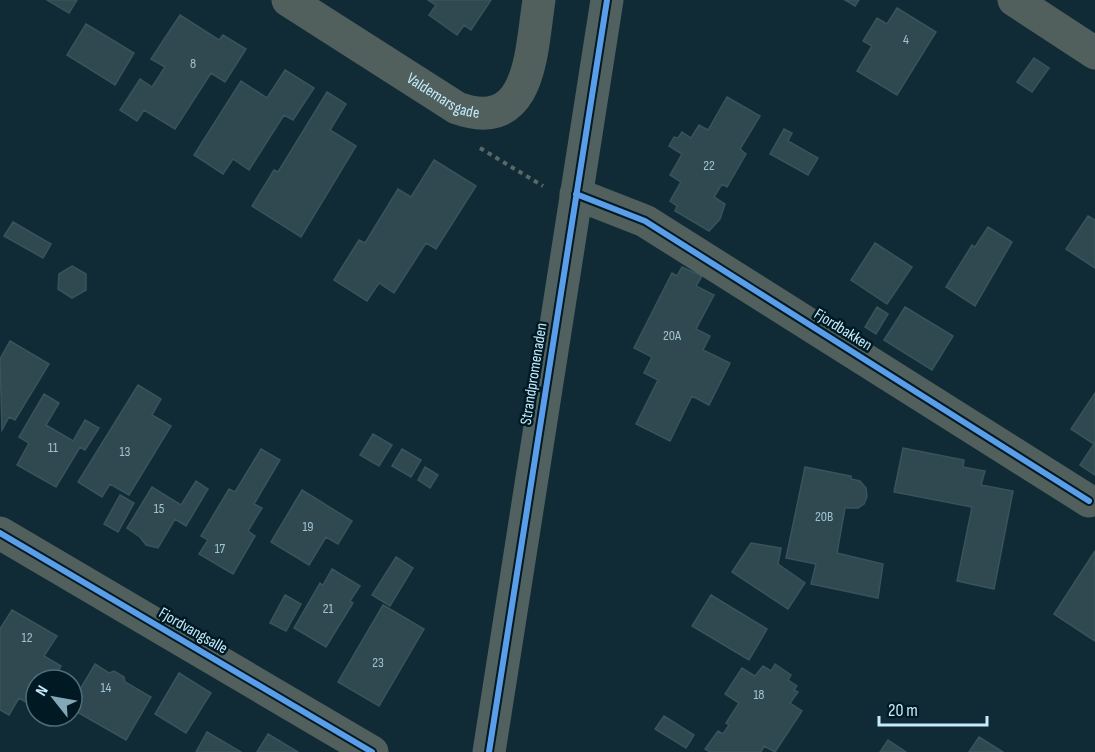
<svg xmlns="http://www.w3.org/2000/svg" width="1095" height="752" font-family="'Sofia Sans Condensed',sans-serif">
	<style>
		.building { fill: #304950; stroke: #37545b; stroke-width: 1.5 }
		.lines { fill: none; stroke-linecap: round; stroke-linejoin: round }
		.path { stroke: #586869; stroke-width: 4; stroke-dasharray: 4.5 4.5; stroke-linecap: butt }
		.street { stroke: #51605d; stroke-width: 33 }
		.secondary { stroke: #506160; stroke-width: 33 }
		.cycleway-casing { stroke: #001923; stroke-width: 10 }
		.cycleway { stroke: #5a9eea; stroke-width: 6 }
		.labels { text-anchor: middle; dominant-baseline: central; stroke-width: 5; stroke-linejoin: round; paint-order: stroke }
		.number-label { font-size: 14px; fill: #9fc3d2 }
		.street-label { font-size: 16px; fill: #c4ecfd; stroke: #001923 }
	</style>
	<rect width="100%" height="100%" fill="#102b35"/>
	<path class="building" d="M47 0H77L69 13Z
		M428 0H491L471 30 464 25 457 35 429 15 436 5Z
		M845 0H859L855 6Z
		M897 8 936 32 897 95 857 71 872 46 863 41 877 18 887 24Z
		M180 15 219 40 223 35 246 49 225 82 211 73 175 129 144 110 137 121 120 110 140 79 152 87 165 67 151 59Z
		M86 24 134 53 115 85 67 55Z
		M1034 58 1049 68 1032 92 1017 82Z
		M285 70 314 88 293 120 284 115 249 170 233 159 223 174 194 155 241 81 267 98Z
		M327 92 346 104 330 130 356 146 301 237 252 206 274 170 278 172Z
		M727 97 760 116 740 149 746 154 727 187 722 184 714 197 725 204 720 219 709 231 675 211 677 206 670 201 681 182 670 175 682 154 669 146 674 137 678 138 682 132 691 138 699 125 708 130Z
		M784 129 792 133 788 141 818 158 808 175 770 154Z
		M434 160 476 186 436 249 426 243 394 293 379 283 367 301 334 280 359 240 365 243 398 189 411 197Z
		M1088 216 1095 220V268L1066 249Z
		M13 222 51 244 43 258 4 236Z
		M988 227 1012 242 975 306 946 287 972 245 975 247Z
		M875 243 912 267 887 304 851 280Z
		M72 266 86 274V290L72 298 58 289 59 274Z
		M682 267 702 276 696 286 714 295 696 329 710 336 703 350 730 363 709 405 692 396 670 441 636 424 658 380 644 373 652 357 634 348 672 273 677 276Z
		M877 307 888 314 876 334 865 327Z
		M905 307 953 336 932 370 884 340Z
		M10 341 49 364 15 420 9 417 2 430 0 359Z
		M138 385 161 399 152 415 171 426 129 495 110 484 102 497 78 482Z
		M1095 393V475L1080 465 1094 444 1071 429Z
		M44 394 59 403 46 425 73 441 85 420 99 428 85 450 80 447 56 487 17 465 29 443 19 437Z
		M373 434 392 445 379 466 360 455Z
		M903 448 964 460 963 467 985 471 981 485 1013 491 994 589 957 581 972 507 894 492Z
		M261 449 280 460 254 504 262 508 248 531 255 536 233 574 199 554 208 540 201 536 229 489 235 492Z
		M402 449 421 460 411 477 392 466Z
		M425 467 438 475 430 488 418 480Z
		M805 467 851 476V479L860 481 866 488 867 497 864 504 858 508H845L837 553 883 564 878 598 811 584 816 564 786 558Z
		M196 481 208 489 186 526 175 519 158 548 146 545 140 537 127 528 152 487 181 505Z
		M302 490 352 521 338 544 326 537 309 565 271 542Z
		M120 495 134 503 118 532 104 524Z
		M751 543 781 548 778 564 805 583 788 609 732 572Z
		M1095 551V641L1054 614Z
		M396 557 413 568 390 606 372 595Z
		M332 569 360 586 350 601 353 603 326 647 294 628 320 583 323 585Z
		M285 595 301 604 286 631 270 623Z
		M711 595 767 629 749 660 692 626Z
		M383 605 424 629 379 706 338 682Z
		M12 610 57 636 44 656 61 666 53 680H36V708L19 698 9 715 0 710V629Z
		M95 664 109 673 114 671 124 677 125 682 151 697 126 740 72 709V703Z
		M775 664 791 675 788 680 797 686 794 690 798 692 790 703 802 711 775 752 764 746 761 752H710L705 749 718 731 723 734 729 725 726 723 739 703 725 694 742 668 755 676 763 666 771 671Z
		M179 673 211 693 186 733 155 714Z
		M664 716 694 735 686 748 655 729Z
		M207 732 241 752H196Z
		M268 734 298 752H257Z
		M979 737 1003 752H969Z
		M888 740 906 752H880Z"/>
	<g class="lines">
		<path class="path" d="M480 148 543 186"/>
		<g class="street">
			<path id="s1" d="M288 0 457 108C532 135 531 50 539 0"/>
			<path d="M1014 0 1095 53"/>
			<path d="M576 194 645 221 1089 501"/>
			<path d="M0 533 372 752"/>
		</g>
		<path class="secondary" d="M489 752 607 0"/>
		<defs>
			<path id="cycleway" d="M576 194 645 221 1089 501
				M0 533 372 752
				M489 752 607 0"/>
		</defs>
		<use href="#cycleway" class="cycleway-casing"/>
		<use href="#cycleway" class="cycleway"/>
	</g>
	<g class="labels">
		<g class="number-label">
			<text x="906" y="39">4</text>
			<text x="193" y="63">8</text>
			<text x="709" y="165">22</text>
			<text x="672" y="335">20A</text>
			<text x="53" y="447">11</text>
			<text x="125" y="451">13</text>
			<text x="159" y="508">15</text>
			<text x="824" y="516">20B</text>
			<text x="308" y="526">19</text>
			<text x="220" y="548">17</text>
			<text x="328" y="608">21</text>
			<text x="27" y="637">12</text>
			<text x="378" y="662">23</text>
			<text x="106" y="687">14</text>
			<text x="759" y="694">18</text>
		</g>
		<g class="street-label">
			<text stroke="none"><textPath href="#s1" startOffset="183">Valdemarsgade</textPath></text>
			<text transform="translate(843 330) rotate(32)">Fjordbakken</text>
			<text transform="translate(534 374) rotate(-81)">Strandpromenaden</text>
			<text transform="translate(193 631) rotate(30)">Fjordvangsalle</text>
		</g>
	</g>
	<g transform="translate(54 698) rotate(301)"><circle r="28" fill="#001923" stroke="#4e6d7a" stroke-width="1.5"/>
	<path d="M0-4.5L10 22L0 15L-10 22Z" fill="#85a8b7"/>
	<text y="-9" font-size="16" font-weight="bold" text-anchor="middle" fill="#c4ecfd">N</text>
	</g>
	<path d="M879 716v9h108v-9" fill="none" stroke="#c4ecfd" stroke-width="3"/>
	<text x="888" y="716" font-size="18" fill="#c4ecfd" stroke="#001923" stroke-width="4.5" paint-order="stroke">20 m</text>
</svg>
